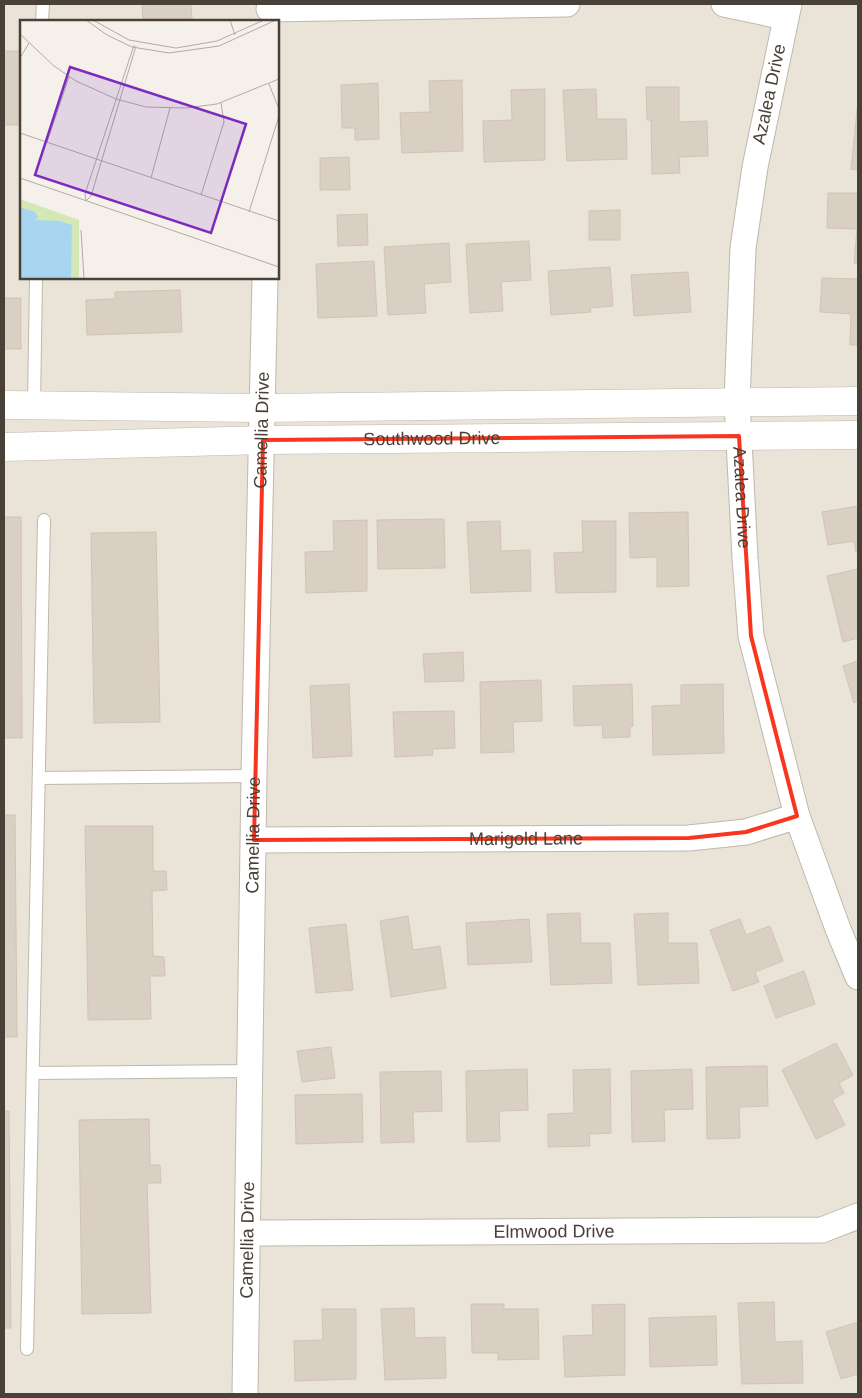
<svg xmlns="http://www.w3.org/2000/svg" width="862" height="1398" font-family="Arial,sans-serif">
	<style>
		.residential { fill: #e9e3d8; fill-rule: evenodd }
		.building { fill: #d9cfc2; stroke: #d1c4b3 }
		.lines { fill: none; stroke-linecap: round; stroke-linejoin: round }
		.service-casing { stroke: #c0b8ac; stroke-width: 14 }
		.minor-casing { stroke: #c0b8ac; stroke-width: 27 }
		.tertiary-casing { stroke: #c0b8ac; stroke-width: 29 }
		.service { stroke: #fff; stroke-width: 12 }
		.minor { stroke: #fff; stroke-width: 25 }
		.tertiary { stroke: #fff; stroke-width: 28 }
		.marked { fill: none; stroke: #f8351e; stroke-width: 4; stroke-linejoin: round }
		.labels { text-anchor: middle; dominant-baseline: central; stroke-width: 5; stroke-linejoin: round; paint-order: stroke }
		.street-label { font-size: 18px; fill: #494138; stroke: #fff }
		.inset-road { fill: none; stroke: #b0aba3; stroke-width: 1 }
		.view { fill: #7b2cbf; fill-opacity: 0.15; stroke: #7b2cbf; stroke-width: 2.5 }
		.inset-edge { fill: none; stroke: #494138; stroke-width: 2.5 }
	</style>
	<rect width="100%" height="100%" fill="#f5f1ea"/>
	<path class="residential" d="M4 4H858V1394H4ZM21 21H278V278H21Z"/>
	<path class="building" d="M142 4H191L192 19 143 21Z
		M4 51H21V125H4Z
		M462 80 463 151 402 153 400 113 430 112 429 81Z
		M378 83 379 139 355 140V128H342L341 85Z
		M646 87H679V122L707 121 708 156 679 157 680 173 652 174 651 120H647Z
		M545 89V160L484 162 483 121 512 120 511 90Z
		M596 89 597 119H626L627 159 567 161 563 90Z
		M858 101V170L851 169Z
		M349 157 350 190H320V158Z
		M828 193H858V263H854L857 229 827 228Z
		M620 210V240H589V211Z
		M367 214 368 245 338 246 337 215Z
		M529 241 531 280 501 282 503 311 470 313 466 244Z
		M449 243 451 282 424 284 426 313 388 315 384 247Z
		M374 261 377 316 318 318 316 264Z
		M610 267 613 306 590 308 591 312 551 315 548 271Z
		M688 272 691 312 634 316 631 275Z
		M822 278 858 279V345H850L851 314 820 312Z
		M180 290 182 332 87 335 86 300 115 299V292Z
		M4 298H21V349H4Z
		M858 506V552H856L854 541 828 545 822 512Z
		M688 512 689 586 657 587V557L630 558 629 513Z
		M4 517H21L22 738H4Z
		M444 519 445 568 378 569 377 520Z
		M367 520V591L306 593 305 552 334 551 333 521Z
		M500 521 501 551 530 550 531 591 471 593 467 522Z
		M582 521H616V592L556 593 554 553 583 552Z
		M156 532 160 722 94 723 91 533Z
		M858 569V638L843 642 827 576Z
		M463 652 464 681 425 682 423 654Z
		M858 661V701L854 703 843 666Z
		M541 680 542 721 513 722 514 752 481 753 480 682Z
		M349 684 352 756 313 758 310 686Z
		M632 684 633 726H630V737L603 738 602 725 574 726 573 686Z
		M723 684 724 753 653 755 652 706 681 705V685Z
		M454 711 455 748 432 749 433 755 395 757 393 712Z
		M4 815H15L17 1037H4Z
		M85 826H153V871H166L167 890 152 891 153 956 164 957 165 976H150L151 1019 88 1020Z
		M580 913 581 943H610L612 983 551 985 547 914Z
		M668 913V943H697L699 983 638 985 634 914Z
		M408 916 413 950 440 946 446 988 391 997 380 921Z
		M529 919 532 962 468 965 466 923Z
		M740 919 746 935 770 926 783 961 755 972 759 982 733 991 710 930Z
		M346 924 353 990 316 993 309 928Z
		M804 971 815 1004 776 1018 764 986Z
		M836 1043 853 1075 839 1083 844 1093 832 1100 845 1125 816 1139 782 1070Z
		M331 1047 335 1078 302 1082 297 1051Z
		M767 1066 768 1106 739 1107 740 1138 707 1139 706 1067Z
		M527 1069 528 1110 499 1111 500 1141 467 1142 466 1071Z
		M610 1069 611 1133 589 1134 590 1146 548 1147V1114L574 1113 573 1070Z
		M692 1069 693 1109 664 1110 665 1141 632 1142 631 1071Z
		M441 1071 442 1111 413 1112 414 1142 381 1143 380 1072Z
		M362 1094 363 1142 296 1144 295 1095Z
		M4 1111H9L11 1328H4Z
		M149 1119 150 1165H160L161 1183H147L151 1313 82 1314 79 1120Z
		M774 1302 775 1342 802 1341 803 1383 742 1384 738 1303Z
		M471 1304H504V1309H538L539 1359 498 1360V1353H472Z
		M625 1304V1375L565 1377 563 1336 593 1335 592 1305Z
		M414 1308 415 1338 445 1337 446 1378 385 1380 381 1309Z
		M322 1309H356V1379L295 1381 294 1341 323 1340Z
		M716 1316 717 1365 650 1367 649 1318Z
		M858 1322V1374L841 1379 826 1332Z"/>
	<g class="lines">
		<defs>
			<path id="service" d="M42 21 43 4
				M34 405 36 278
				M39 778 254 776
				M33 1073 251 1071
				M27 1349 44 520"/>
			<g id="minor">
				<path d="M724 4 785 17"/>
				<path id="s1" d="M789 4 755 167 743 248 737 402 745 558 751 636 797 816 838 929 858 977"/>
				<path d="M269 9 567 4"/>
				<path id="s2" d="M254 840 689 838 746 832 797 816"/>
				<path id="s3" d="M248 1233 822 1230 858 1216"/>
				<path id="s4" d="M245 1394 254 776 265 278"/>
			</g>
			<g id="tertiary">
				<path d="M4 405 263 408 858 401"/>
				<path id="s5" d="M4 447 263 440 858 435"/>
			</g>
		</defs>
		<use href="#service" class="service-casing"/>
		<use href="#minor" class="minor-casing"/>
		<use href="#tertiary" class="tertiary-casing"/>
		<use href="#service" class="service"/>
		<use href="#minor" class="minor"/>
		<use href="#tertiary" class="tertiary"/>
	</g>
	<path class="marked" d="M739 436 751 636 797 816 746 832 689 838 254 840 263 440Z"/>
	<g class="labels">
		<g class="street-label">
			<text transform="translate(769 94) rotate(-78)">Azalea Drive</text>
			<text stroke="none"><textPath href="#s4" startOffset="964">Camellia Drive</textPath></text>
			<text stroke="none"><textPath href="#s5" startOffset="428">Southwood Drive</textPath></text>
			<text stroke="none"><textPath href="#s1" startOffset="498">Azalea Drive</textPath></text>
			<text stroke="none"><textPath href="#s4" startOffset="559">Camellia Drive</textPath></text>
			<text stroke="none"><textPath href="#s2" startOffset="272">Marigold Lane</textPath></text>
			<text stroke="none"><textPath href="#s3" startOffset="306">Elmwood Drive</textPath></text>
			<text stroke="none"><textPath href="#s4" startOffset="154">Camellia Drive</textPath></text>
		</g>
	</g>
	<g transform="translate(20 20)">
		<rect width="259" height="259" fill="#f5f1ea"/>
		<path d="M0 179 59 200V258H0Z" fill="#d3e8b4"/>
		<path d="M0 187 15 192 18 197 15 200 40 201 52 205 51 258H0Z" fill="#a8d6f0"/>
		<path class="inset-road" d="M66 0 87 15 112 27 149 33 199 26 256 0M73 0 109 20 156 28 197 21 244 0M210 0 215 15M0 14 34 46 56 61 96 79 126 87 166 88 197 84 259 59M0 38 9 23M249 64 259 89M0 113 259 201M27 122 49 57M0 158 259 247M131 158 150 88M181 175 204 102 201 83M66 181 71 176 116 26M66 181 65 174 114 25M229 192 259 96M61 210 64 258"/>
		<path class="view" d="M50 47 226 104 191 213 15 155Z"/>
		<rect width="259" height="259" class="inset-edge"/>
	</g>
	<rect width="862" height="1398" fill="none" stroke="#494138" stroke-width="10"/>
</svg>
